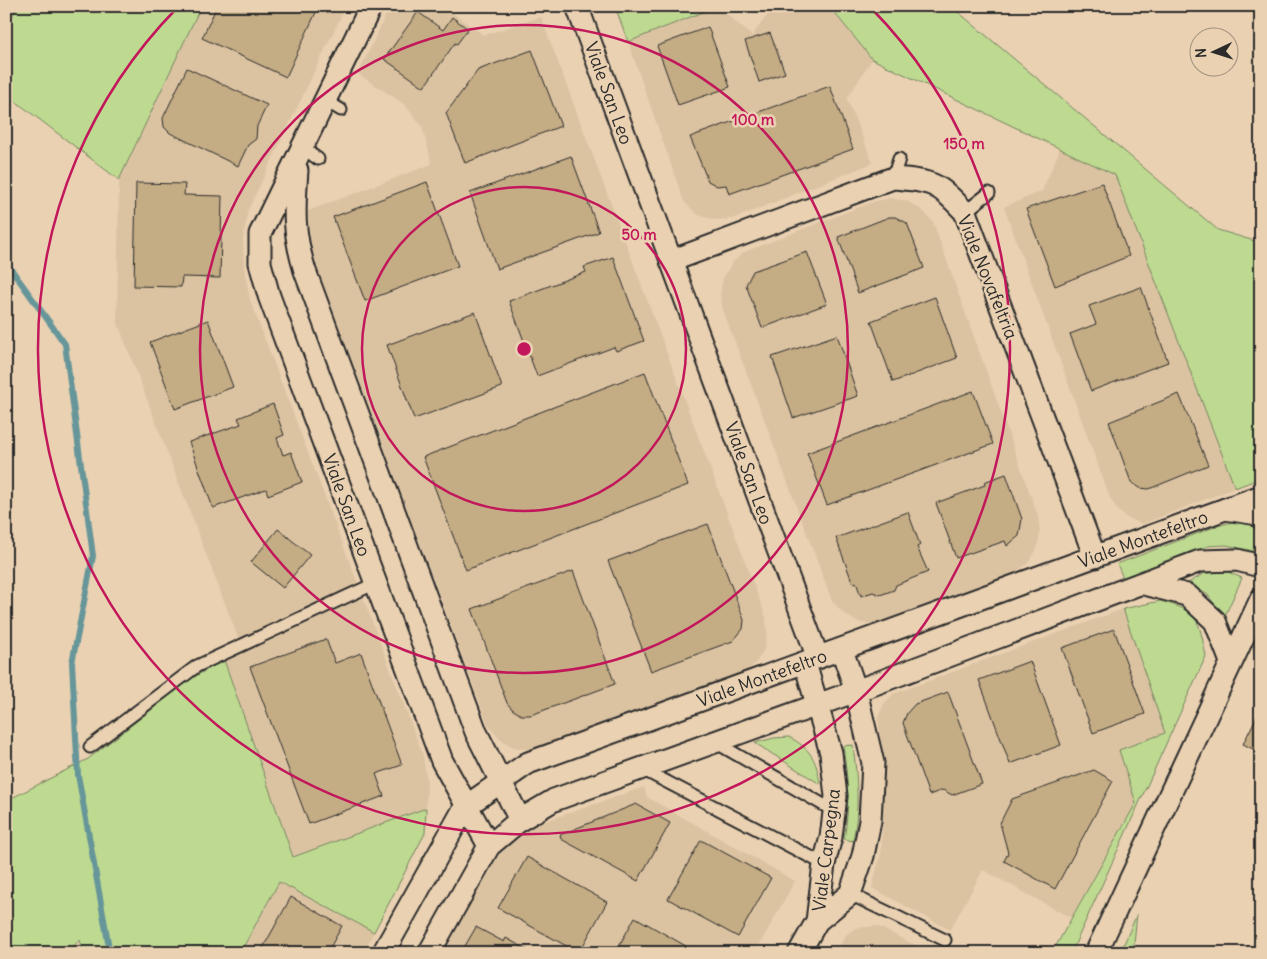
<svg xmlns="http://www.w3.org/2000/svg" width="1267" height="959" font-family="Delius,sans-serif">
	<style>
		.built { fill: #dbc3a2 }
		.green { fill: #beda91; stroke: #74825e }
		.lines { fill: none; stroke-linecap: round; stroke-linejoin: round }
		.stream { stroke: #669699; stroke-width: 6 }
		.building { fill: #c4ac84; stroke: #2b2b2b }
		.lane-casing { stroke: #2b2b2b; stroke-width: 15 }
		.street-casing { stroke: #2b2b2b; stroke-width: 25 }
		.lane { stroke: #ead1b2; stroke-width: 11 }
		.street { stroke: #ead1b2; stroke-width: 21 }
		.ring { fill: none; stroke: #c2185b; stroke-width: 2.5 }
		.labels { text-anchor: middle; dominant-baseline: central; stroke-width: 5; stroke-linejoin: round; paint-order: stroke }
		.street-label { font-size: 18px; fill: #2b2b2b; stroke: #ead1b2 }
		.centre { fill: #c2185b; stroke: #ead1b2; stroke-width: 2.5 }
		.ring-label { font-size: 15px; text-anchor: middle; font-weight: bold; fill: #c2185b; stroke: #ead1b2; stroke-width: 5; stroke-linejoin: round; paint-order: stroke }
	</style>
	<rect width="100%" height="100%" fill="#ead1b2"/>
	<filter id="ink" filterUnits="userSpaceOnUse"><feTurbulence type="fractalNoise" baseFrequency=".02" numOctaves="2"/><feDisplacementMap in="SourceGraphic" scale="10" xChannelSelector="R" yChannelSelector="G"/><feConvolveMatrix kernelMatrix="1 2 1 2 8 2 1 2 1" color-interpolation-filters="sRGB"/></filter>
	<g filter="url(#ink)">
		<path class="built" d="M201 6H346L248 210 243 240 244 267 250 300 423 755 427 782 426 808 293 857 224 660 243 651 117 321 119 180Z
			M390 6H442L484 35 541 17 766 617 767 634 764 650 755 664 742 675 530 750 513 747 499 738 488 725 311 252 308 211 432 164 422 126 404 104 358 74Z
			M718 6 752 36 774 6H829L872 59 847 99 873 163 733 219 715 220 698 215 684 202 628 42Z
			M1060 149 1115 175 1235 488 1142 524 1127 518 1118 511 1110 498 1004 207 1042 191Z
			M891 198 907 201 922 210 933 222 1038 516 1040 533 1037 549 1028 563 1015 573 874 625 857 622 843 613 832 601 723 310 720 294 723 278 732 263 744 252 875 201Z
			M1123 609 1165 733 1119 750 1136 803 1071 918 983 870 950 930 872 888 881 852 883 814 884 773 878 718 884 704 893 694Z
			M644 787 647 797 795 881 755 953H441L494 856 509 840 529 827Z
			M279 882 374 932 363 953H240Z
			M877 926 930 953H836L845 936 855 928Z"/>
		<path class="green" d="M17 6H201L119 180 6 94V30Z
			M615 6H718L628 42Z
			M829 6H951L1218 230 1261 243V478L1235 488 1115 175 872 59Z
			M1233 522 1249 523 1257 528 1261 536V546L1254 551 1226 545 1208 546 1123 578 1117 564 1217 526Z
			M1228 572 1242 578 1224 618 1208 595 1188 583 1205 573Z
			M1160 601C1199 611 1198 618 1206 656L1071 953H1052L1136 803 1119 750 1165 733 1123 609Z
			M224 660 293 857 426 808 425 833 374 932 279 882 240 953H84L80 940 66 953H6V801L88 759 192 678Z
			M789 737C810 748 817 760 820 784L755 743 774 738Z
			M853 745C857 778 860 807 853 841L844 839C850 806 848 778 843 746Z
			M1137 914 1133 953H1120Z"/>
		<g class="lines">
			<path class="stream" d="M6 262 65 344 93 556 72 663 78 775 110 953"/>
		</g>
		<path class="building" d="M217 6H314L318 8 286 77 202 38Z
			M418 12 443 30 452 17 468 29 457 44 455 43 424 87 384 59Z
			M708 27 730 87 678 105 657 46Z
			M770 33 785 73 759 82 745 41Z
			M532 50 561 126 465 163 446 113 478 70Z
			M187 68 267 105 257 126 256 139 248 145 238 166 170 133 164 127 163 118Z
			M830 86 853 149 729 194 726 185 717 186 708 181 690 137Z
			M571 156 599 232 497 269 470 193Z
			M427 182 458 266 365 301 333 217Z
			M136 183 185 184 184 195 222 196 220 278 182 277 181 287 134 286Z
			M1102 183 1129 256 1055 286 1026 209Z
			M889 217H895L907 223 924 268 858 293 838 237Z
			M807 252 827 304 762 328 746 285 753 271Z
			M613 257 644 341 616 351 614 347 537 376 509 301 586 272 584 267Z
			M1141 287 1168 362 1091 391 1070 334 1096 324 1089 306Z
			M935 297 957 358 893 382 871 321Z
			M475 312 502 387 414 419 387 345Z
			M208 320 233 387 175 409 150 342Z
			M837 335 858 396 793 418 772 357Z
			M645 372 688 485 466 570 423 457Z
			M973 391 993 444 827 505 807 453Z
			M1179 394 1208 465 1149 489 1140 488 1131 482 1109 422Z
			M273 404 284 435 277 438 283 455 291 452 302 482 268 495 266 489 213 508 189 442 241 424 238 418Z
			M1006 474 1022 519 1019 536 1007 546 1005 541 956 558 936 503 985 485 984 482Z
			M908 512 920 545 917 547 928 572 896 585 894 590 880 595 873 592 861 596 856 582 853 584 836 538Z
			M708 524 744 620 743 629 733 641 651 671 608 561Z
			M278 529 310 555 283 588 251 562Z
			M573 571 615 684 531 715H521L512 709 507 703 472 609Z
			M1114 629 1145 714 1093 733 1062 648Z
			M326 639 335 663 361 653 402 765 376 774 384 796 309 824 250 667Z
			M1030 661 1061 745 1010 764 979 680Z
			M948 692 982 784 952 795 943 790 929 795 903 723 907 713 915 704Z
			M1257 716 1261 718V753L1243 744Z
			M1094 770 1113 781 1055 889 1004 861 1008 853 1000 823 1012 799Z
			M636 804 670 823 638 881 561 839 560 835Z
			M701 840 771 878 738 937 668 899Z
			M527 857 607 902 579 953 498 908Z
			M291 897 342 926 327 953H260Z
			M635 917 698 953H615Z
			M476 927 504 942 506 938 533 953H461Z"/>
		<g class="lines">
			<defs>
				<path id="lane" d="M326 101 341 110
					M303 148 318 159
					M893 178 899 159
					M965 212 989 193
					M715 742 834 811
					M90 747 197 666 376 583
					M642 769 824 864
					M850 894 945 940"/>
				<path id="street" d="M371 6 260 234V263L269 296 442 761 489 846
					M577 6 818 658
					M297 170C294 211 293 232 305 271L476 732 520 820
					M671 261 893 178C934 181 937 183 965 212L1095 557
					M1225 509 1258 514 1261 518
					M1144 584 1187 595 1215 621 1231 662
					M817 921 850 894 863 856 870 821 873 763 856 691 842 650
					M383 953 465 807 528 763 1261 496
					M429 953 489 846 520 820 554 800 856 691 1200 561 1237 560 1256 565 1261 564
					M799 953 817 921 824 864 831 837 836 796 831 753 805 663
					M1096 953 1261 599"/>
			</defs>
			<use href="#lane" class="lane-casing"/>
			<use href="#street" class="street-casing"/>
			<use href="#lane" class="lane"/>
			<use href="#street" class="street"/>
		</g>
	</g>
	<g class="ring">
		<circle cx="524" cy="349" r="162"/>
		<circle cx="524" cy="349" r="324"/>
		<path d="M871 8A486 486 0 1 1 177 8"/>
	</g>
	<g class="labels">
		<g class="street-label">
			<text transform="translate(609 93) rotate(70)">Viale San Leo</text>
			<text transform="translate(988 277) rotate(68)">Viale Novafeltria</text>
			<text transform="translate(749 473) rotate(70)">Viale San Leo</text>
			<text transform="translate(347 505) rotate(70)">Viale San Leo</text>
			<text transform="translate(1143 539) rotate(-20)">Viale Montefeltro</text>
			<text transform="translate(762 678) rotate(-20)">Viale Montefeltro</text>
			<text transform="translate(826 850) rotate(-83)">Viale Carpegna</text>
		</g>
	</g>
	<circle cx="524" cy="349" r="8" class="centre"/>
	<g class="ring-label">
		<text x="753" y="125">100 m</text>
		<text x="964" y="149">150 m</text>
		<text x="639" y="240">50 m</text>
	</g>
	<rect width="1267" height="959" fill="none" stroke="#ead1b2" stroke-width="25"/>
	<rect x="12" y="12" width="1242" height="934" fill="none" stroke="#2b2b2b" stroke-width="2" filter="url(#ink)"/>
	<g transform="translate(1214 52) rotate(266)"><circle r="24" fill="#ead1b2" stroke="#9e8f7c"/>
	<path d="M0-4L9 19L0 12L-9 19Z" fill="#2b2b2b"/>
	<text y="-8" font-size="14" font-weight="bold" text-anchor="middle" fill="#2b2b2b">N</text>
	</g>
</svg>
